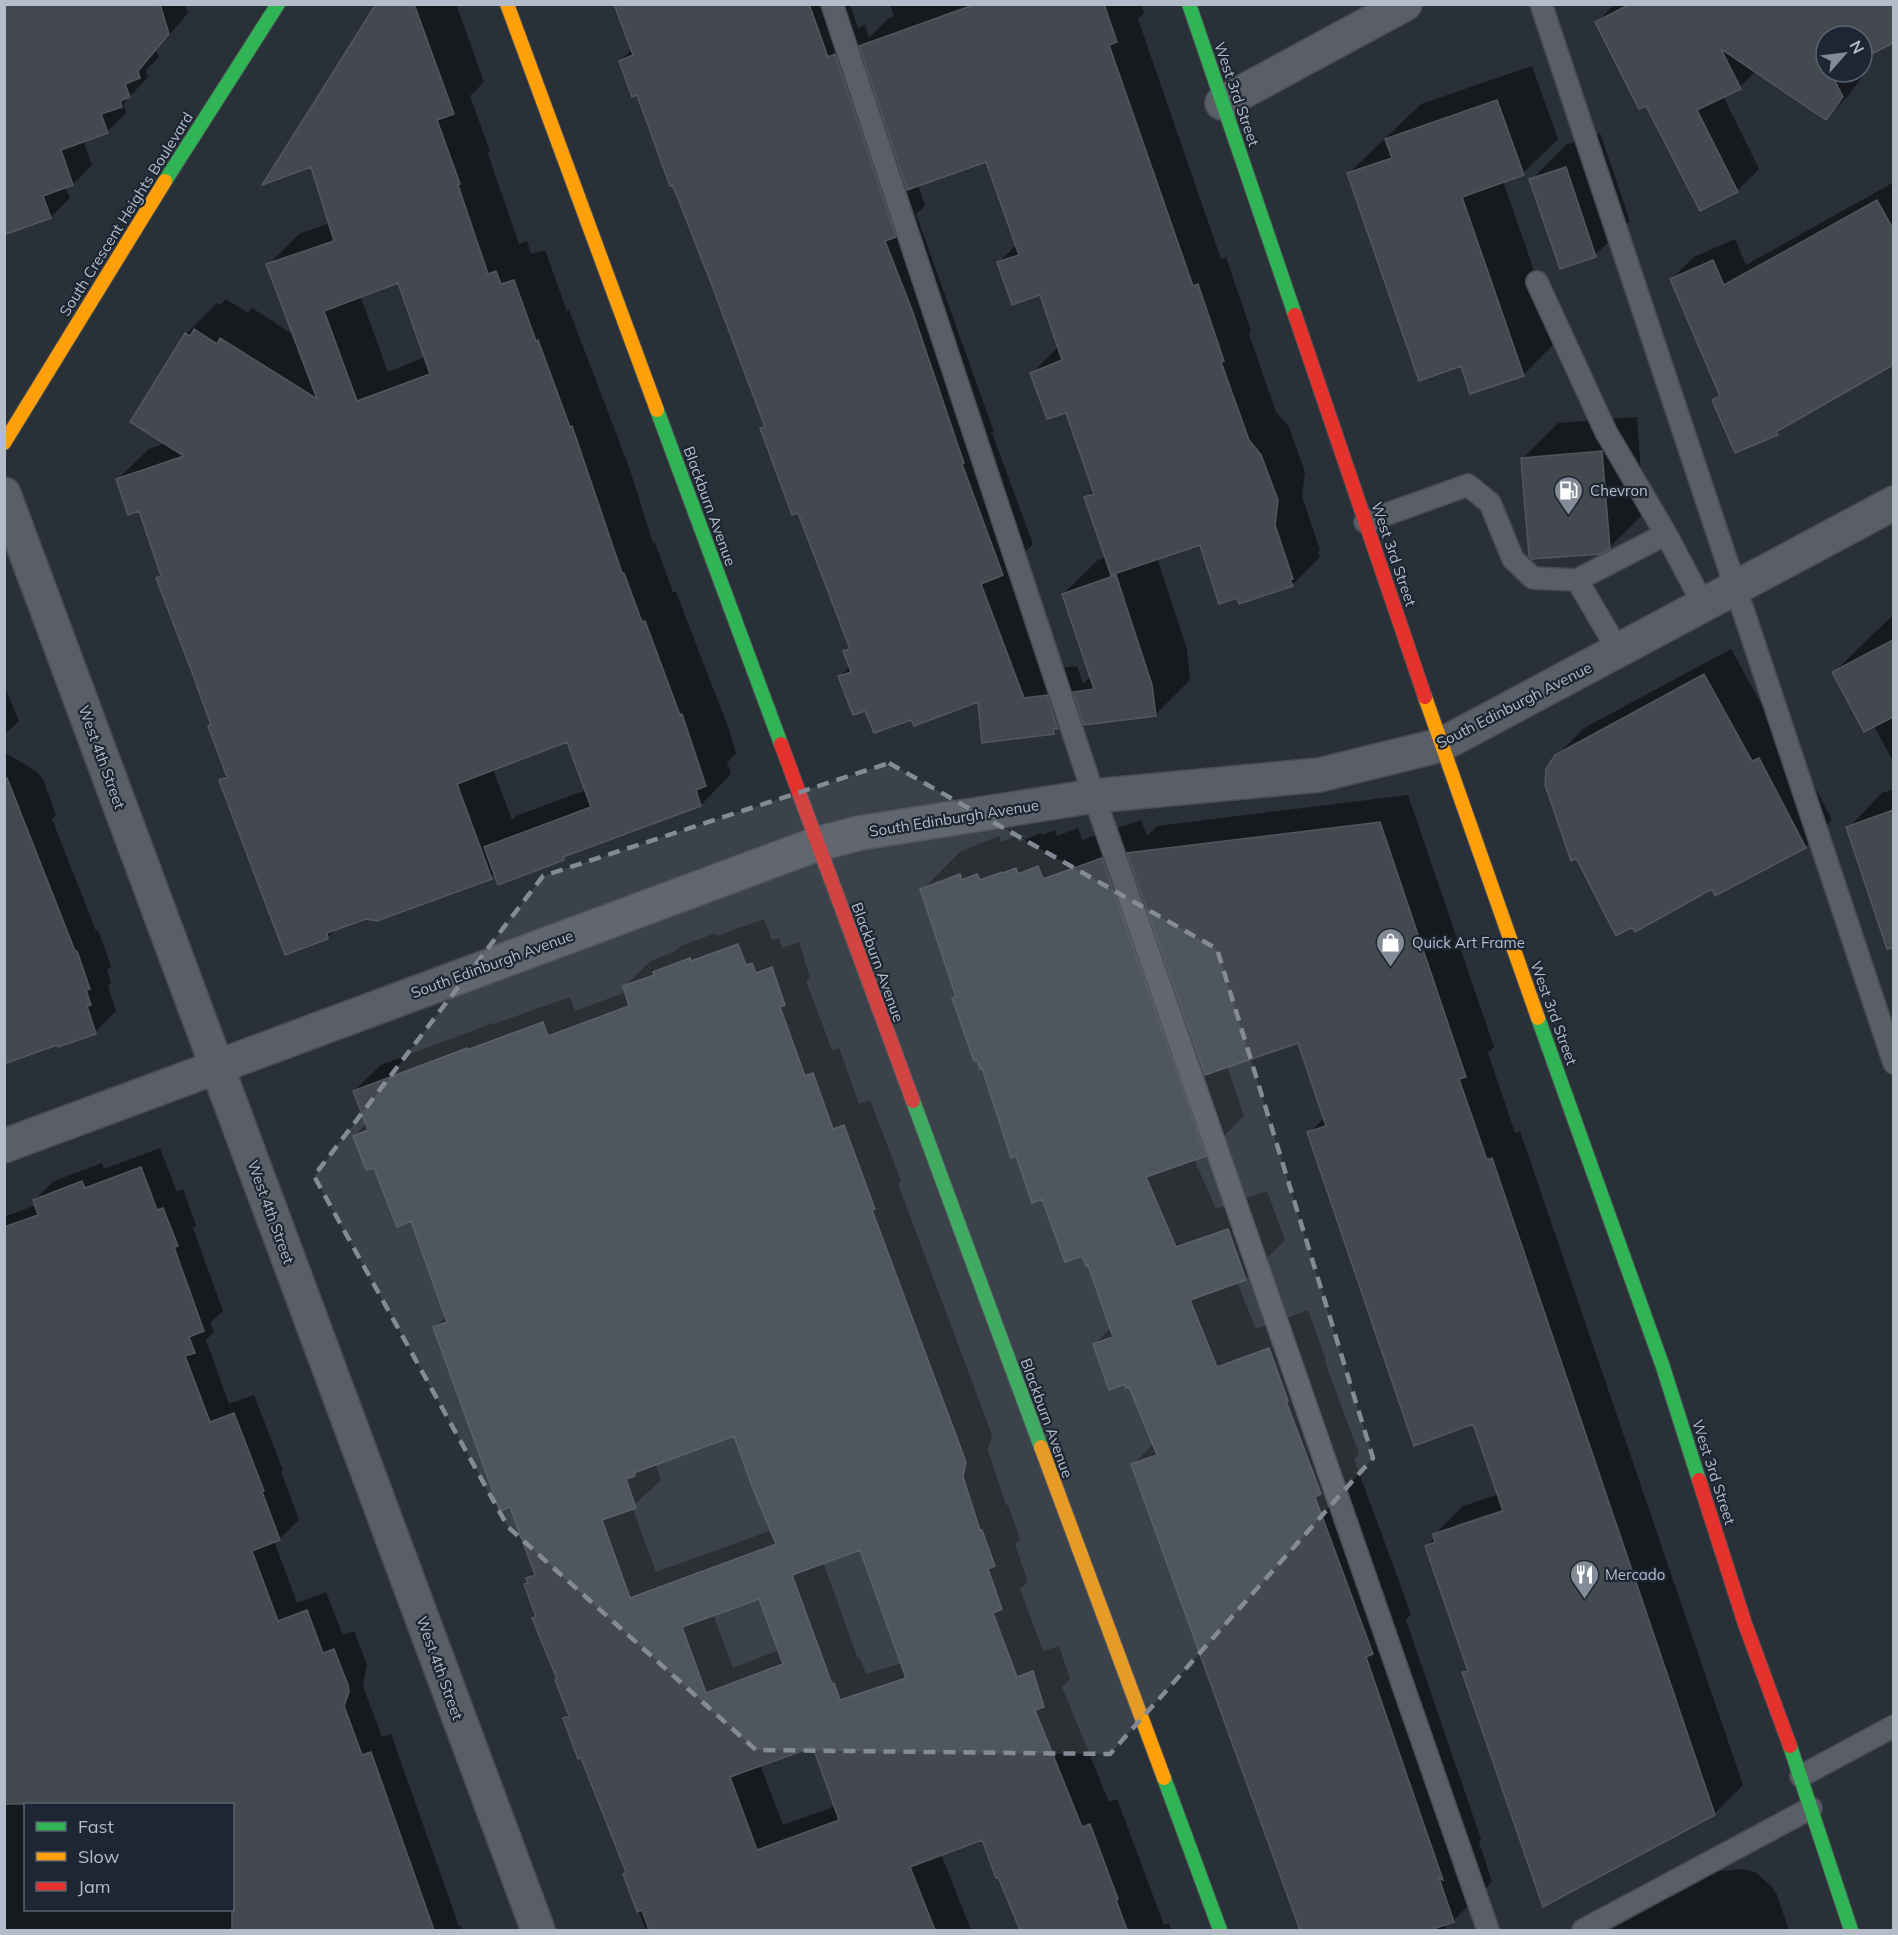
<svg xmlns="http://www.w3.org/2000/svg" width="1898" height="1935" font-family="Mulish,sans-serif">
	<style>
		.shadow { fill: #0007; fill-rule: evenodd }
		.building { fill: #444950; stroke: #52575f; stroke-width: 1.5; fill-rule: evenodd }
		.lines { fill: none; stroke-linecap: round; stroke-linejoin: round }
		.lane-casing { stroke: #484c53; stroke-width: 24 }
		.street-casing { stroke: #484c53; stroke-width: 36 }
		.fast-casing { stroke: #484c53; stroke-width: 16 }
		.slow-casing { stroke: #484c53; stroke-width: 16 }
		.jam-casing { stroke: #484c53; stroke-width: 16 }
		.lane { stroke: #5a5e66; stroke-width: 21 }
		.street { stroke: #5a5e66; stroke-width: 33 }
		.fast { stroke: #30b455; stroke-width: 14 }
		.slow { stroke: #ff9f0a; stroke-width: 14 }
		.jam { stroke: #e5322d; stroke-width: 14 }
		.marked { fill: #848b96; fill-opacity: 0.2; stroke: #848b96; stroke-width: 4.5; stroke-dasharray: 12 8; stroke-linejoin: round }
		.labels { text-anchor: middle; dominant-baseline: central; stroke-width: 4.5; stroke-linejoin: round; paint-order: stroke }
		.street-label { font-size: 15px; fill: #b4bcc9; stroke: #1d2633 }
		.poi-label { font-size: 15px; fill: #b4bcc9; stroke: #1d2633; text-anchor: start }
	</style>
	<rect width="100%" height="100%" fill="#2a3038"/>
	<path class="shadow" d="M4 4H185L188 13 156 51 159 57 146 70 148 77 123 104 126 113 107 132 83 140 92 165 73 184 65 186 70 198 51 217 16 230Z
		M378 4H456L484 82 470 96 490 151 488 153 491 163 519 244 527 241 531 254 545 250 567 311 569 310 629 467 653 543H655L673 592H676L730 732 736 754 727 762 731 774 701 805 568 854 563 859 495 873 491 877 377 919 366 917 338 927 327 938 221 780 227 774 212 724 157 578 162 574 140 509 118 479 149 449 166 443 186 334 217 303 220 305 226 299 248 313 252 308 294 335 268 265 299 234 330 223ZM398 281 425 357 388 372 360 295ZM568 740 586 790 516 816 512 820 493 769Z
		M616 4H850L858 28 865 25 869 38 889 18 894 16 890 4H1141L1144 13 1138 19 1221 259 1226 257 1251 331 1249 334 1276 412 1289 427 1305 472 1302 496 1320 550 1318 552 1320 557 1292 585 1201 543 1157 558 1187 649 1190 680 1155 715 1079 707 1054 733 979 699 912 718 866 709 840 676 850 666 845 652 851 646 799 511 762 429 766 425 638 93 620 61 632 49ZM987 160 1017 244 999 262 1041 293 1059 346 1032 373 1067 411 1094 490 1086 498 1106 557 1098 560 1063 594 1091 676 1083 684 1077 666 1054 669 1014 563 1033 544 992 433 994 432 916 214 925 206 918 185Z
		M1615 4H1894V41L1862 58V36H1826V72H1862V69L1865 73 1848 96 1826 118 1756 71 1740 87 1723 96 1759 169 1737 191 1647 104 1596 23Z
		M1532 66 1558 139 1523 173 1503 181 1558 340 1523 375 1462 364 1349 173 1421 104Z
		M1600 133 1630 221 1595 255 1531 180 1566 145Z
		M1894 182V363L1785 426 1777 433 1714 400 1721 393 1671 279 1694 257 1735 239 1746 265Z
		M1637 417 1644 513 1609 548 1523 458 1558 423Z
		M1894 614V763L1874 726 1834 672Z
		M1731 649 1779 736 1786 732 1832 820 1805 847 1713 887 1556 756 1584 728Z
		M4 685 19 721 4 735Z
		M4 752 36 771 43 779 56 815 52 819 96 931 98 930 111 966 107 970 111 982 108 986 116 1011 95 1032 58 1043 4 1063Z
		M1894 789V934L1884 936 1848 828 1882 793Z
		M1408 795 1494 1047 1488 1053 1515 1133 1520 1131 1743 1785 1714 1814 1464 1673 1468 1668 1426 1546 1436 1537 1435 1534 1463 1506 1499 1494 1474 1422 1309 1133 1325 1117 1299 1042 1227 1066 1244 1116 1205 1155 1194 1159 1216 1209 1267 1191 1285 1240 1246 1279 1237 1282 1256 1329 1308 1310 1326 1360 1325 1362 1359 1454 1354 1459 1411 1614 1406 1620 1481 1839 1479 1842 1492 1882 1453 1921 1444 1924 1446 1930H1302L1133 1465 1154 1443 1130 1385 1095 1344 1111 1328 1089 1263 1043 1198 983 1066 954 999 957 995 922 890 961 851 999 836 1001 842 1016 836 1019 842 1041 833 1042 835 1055 830 1057 836 1078 828 1082 840 1141 820 1147 836 1157 826ZM1510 1507 1511 1510 1455 1528V1525Z
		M764 919 772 940 779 938 782 948 799 942 810 978 806 981 832 1050 839 1048 859 1104 870 1100 901 1181 898 1184 992 1435 988 1450 1006 1505H1008L1020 1539 1015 1544 1028 1582 1020 1589 1043 1651 1059 1646 1070 1679 1062 1687 1109 1802 1117 1799 1164 1925 1169 1923 1171 1930H1022L983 1838 941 1854 971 1930H646L624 1874 627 1871 582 1756 565 1718 569 1713 558 1679 534 1619 537 1616 526 1585 529 1581 528 1578 535 1571 511 1505 435 1328 446 1316 412 1219 354 1136 367 1123 354 1091 381 1065 493 1023 494 1024 570 997 575 1011 626 992 624 987 651 961 675 951 681 946 716 933 717 936ZM735 1434 772 1530 656 1572 632 1507 661 1480 655 1463ZM860 1548 902 1663 866 1674 860 1658 858 1659 823 1562ZM760 1597 779 1650 733 1668 713 1614ZM814 1745 836 1806 783 1825 760 1764Z
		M160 1148 177 1192 183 1189 196 1225 193 1228 223 1311 210 1323 214 1332 206 1340 229 1404 254 1395 283 1470 281 1472 299 1520 279 1539 274 1541 297 1603 326 1592 343 1635 354 1631 367 1665 363 1686 382 1737 391 1734 459 1926H461L463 1930H4V1217L36 1205 34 1200 54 1181 102 1163 104 1169ZM26 1804H232V1910H26Z
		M1742 1869 1755 1872 1771 1886 1777 1895 1789 1930H1610L1719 1871Z"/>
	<path class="building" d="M4 4H160L169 34 138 71 140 78 125 84 130 97 120 101 122 107 101 114 108 133 61 150 73 185 43 196 51 218 4 235Z
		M376 4H414L454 114 437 120 460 184 458 185 461 194 488 274 496 271 501 284 514 280 536 341 538 340 570 427 572 426 622 573H624L642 622 645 621 680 715 682 714 706 786 696 790 701 806 563 857 564 860 498 885 484 847 591 807 567 742 457 784 492 879 377 921 366 919 327 933 328 939 285 955 219 780 227 777 208 726 211 725 193 675 156 578 161 576 139 511 128 515 116 479 184 456 130 422 185 333 190 336 194 329 217 344 220 338 317 399 266 264 334 241 311 167 262 185ZM398 283 430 374 357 401 324 311Z
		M614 4H809L828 57 835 54 896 237 885 241 912 310 964 463 962 464 1003 575 981 584 1024 698 1047 695 1058 729H1054V734L982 743 978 702 914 726 911 720 874 733 865 711 853 715 838 676 851 672 843 651 850 649 798 513 792 515 760 428 765 427 711 283 679 201 672 185 670 186 637 95 632 97 619 61 633 55Z
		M976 4H1104L1117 42 1109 45 1193 286 1198 284 1224 361 1221 362 1249 440 1261 455 1278 500 1275 525 1293 579 1290 580 1293 586 1239 604 1237 598 1219 604 1200 545 1111 575 1084 497 1094 494 1066 413 1047 419 1030 373 1062 360 1040 295 1012 305 997 262 1019 255 986 162 907 190 859 46Z
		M1630 4H1893V43L1862 59V36H1826V72H1838L1832 75 1843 97 1826 120 1721 49 1741 89 1697 110 1738 192 1700 211 1646 106 1639 109 1595 22Z
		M1497 100 1524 175 1462 197 1524 376 1470 394 1461 366 1419 381 1347 173 1392 158 1385 139Z
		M1566 167 1596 257 1560 269 1529 179Z
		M1877 200 1893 229V365L1776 432 1778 435 1735 453 1712 400 1720 396 1670 279 1713 260 1724 285Z
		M1602 451 1610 549 1600 554 1532 559 1529 556 1521 458Z
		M1116 575 1152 685 1156 716 1084 725 1073 692 1094 689 1062 594Z
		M1893 640V717L1864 732 1832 672Z
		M1704 674 1752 761 1759 758 1806 848 1715 896 1712 889 1635 932 1632 927 1616 936 1576 858 1571 861 1545 785 1546 769 1555 755Z
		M4 778H7L75 951H77L90 989 86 990 91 1005 87 1006 96 1034 58 1047 57 1045 4 1064Z
		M1893 810V948L1887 949 1846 827Z
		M1380 822 1466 1077 1459 1079 1487 1160 1492 1158 1715 1815 1543 1907 1462 1672 1468 1671 1425 1546 1435 1542 1433 1534 1503 1511 1473 1424 1414 1446 1307 1132 1326 1126 1298 1043 1205 1075 1127 853Z
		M1102 858 1206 1156 1146 1177 1176 1247 1228 1229 1246 1280 1190 1300 1217 1367 1269 1348 1288 1401H1286L1321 1494 1315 1497 1373 1654 1366 1657 1443 1880 1439 1878 1454 1922 1430 1930H1300L1131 1464 1157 1455 1129 1387 1126 1388 1125 1384 1109 1390 1093 1344 1113 1337 1088 1265 1086 1266 1082 1256 1065 1262 1042 1199 1032 1203 1016 1156 1011 1158 982 1068 980 1069 977 1060 974 1061 952 998 956 997 920 889 960 874 962 880 977 874 980 880 1002 872 1003 873 1016 868 1018 874 1038 866 1043 879Z
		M738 944 746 965 752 963 756 973 772 967 785 1005 780 1007 805 1076 813 1073 833 1129 844 1125 875 1209 872 1210 966 1462 963 1477 980 1530H982L995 1566 988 1569 1002 1609 993 1613 1017 1677 1033 1671 1044 1707 1035 1710 1082 1827 1090 1824 1118 1899 1116 1900 1127 1930H1020L998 1877 996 1878 982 1840 910 1867 935 1930H649L642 1910 637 1912 623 1874 626 1872 581 1758 578 1759 563 1718 569 1716 555 1680 557 1679 532 1618 536 1617 524 1584 528 1583 526 1578 535 1575 510 1507 500 1511 433 1327 447 1322 411 1221 397 1227 374 1168 366 1170 353 1136 368 1130 353 1091 467 1048V1050L543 1022 548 1036 629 1006 623 986 654 975 653 972 690 958 691 961ZM734 1436 752 1486 776 1544 630 1598 602 1520 636 1508 626 1479 635 1476 634 1473ZM860 1550 906 1678 840 1700 834 1683 832 1684 792 1575ZM759 1599 783 1664 706 1693 682 1627ZM813 1747 839 1820 757 1850 730 1777Z
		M141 1167 157 1210 163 1208 178 1246 174 1247 204 1331 189 1337 195 1353 185 1356 210 1422 234 1413 264 1491 262 1492 280 1540 252 1551 278 1621 307 1610 323 1653 334 1649 348 1685 349 1692 344 1706 362 1755 371 1752 434 1930H232V1804H4V1227L38 1215 33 1200 82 1181 85 1188Z"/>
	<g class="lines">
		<defs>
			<path id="lane" d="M832 4 1094 796 1488 1930
				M1541 4 1894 1063
				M1537 282 1606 432 1666 534
				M1365 522 1468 485 1490 503 1513 559 1533 578 1577 580 1666 534 1703 604
				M1577 580 1618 650
				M1801 1776 1894 1726
				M1583 1930 1811 1808"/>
			<path id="street" d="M1222 103 1405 4
				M4 494 538 1930
				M4 1146 817 844 860 833 1094 796 1319 775 1441 745 1894 503"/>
			<path id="fast" d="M1189 4 1295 315
				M165 181 278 4
				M657 410 781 744
				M1538 1018 1663 1367 1699 1480
				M913 1101 1041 1447
				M1790 1746 1851 1930
				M1164 1778 1220 1930"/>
			<path id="slow" d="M507 4 657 410
				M4 443 165 181
				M1425 697 1538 1018
				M1041 1447 1164 1778"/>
			<path id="jam" d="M1295 315 1425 697
				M781 744 913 1101
				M1699 1480 1745 1624 1790 1746"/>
		</defs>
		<use href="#lane" class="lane-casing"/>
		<use href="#street" class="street-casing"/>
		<use href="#fast" class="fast-casing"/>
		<use href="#slow" class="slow-casing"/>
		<use href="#jam" class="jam-casing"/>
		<use href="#lane" class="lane"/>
		<use href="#street" class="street"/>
		<use href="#fast" class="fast"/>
		<use href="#slow" class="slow"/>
		<use href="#jam" class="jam"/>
	</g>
	<path class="marked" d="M889 763 1217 949 1373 1458 1110 1754 756 1750 508 1527 314 1176 543 876Z"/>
	<defs>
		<symbol id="fuel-pin" viewBox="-11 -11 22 30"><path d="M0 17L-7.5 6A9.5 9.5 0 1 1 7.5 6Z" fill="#848b96" stroke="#1d2633"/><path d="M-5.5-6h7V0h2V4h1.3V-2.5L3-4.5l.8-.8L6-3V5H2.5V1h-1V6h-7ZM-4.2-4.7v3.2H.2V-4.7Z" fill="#fff"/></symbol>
		<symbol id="shop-pin" viewBox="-11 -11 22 30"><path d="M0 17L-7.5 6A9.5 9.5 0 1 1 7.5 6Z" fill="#848b96" stroke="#1d2633"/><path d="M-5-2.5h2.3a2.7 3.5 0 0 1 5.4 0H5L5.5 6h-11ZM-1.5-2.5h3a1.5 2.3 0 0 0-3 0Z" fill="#fff"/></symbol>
		<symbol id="restaurant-pin" viewBox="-11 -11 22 30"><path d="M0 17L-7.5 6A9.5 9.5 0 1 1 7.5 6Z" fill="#848b96" stroke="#1d2633"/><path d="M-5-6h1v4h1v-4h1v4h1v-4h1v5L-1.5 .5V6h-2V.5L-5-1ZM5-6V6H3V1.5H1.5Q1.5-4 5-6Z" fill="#fff"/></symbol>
	</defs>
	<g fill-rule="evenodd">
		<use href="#fuel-pin" x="1552" y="474" width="33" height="45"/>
		<use href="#shop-pin" x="1374" y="926" width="33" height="45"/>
		<use href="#restaurant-pin" x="1568" y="1558" width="33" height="45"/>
	</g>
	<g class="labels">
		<g class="street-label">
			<text transform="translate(1237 94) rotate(71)">West 3rd Street</text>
			<text transform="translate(126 214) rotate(-58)">South Crescent Heights Boulevard</text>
			<text transform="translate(710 506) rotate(70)">Blackburn Avenue</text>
			<text transform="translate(1394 554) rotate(71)">West 3rd Street</text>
			<text transform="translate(1514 705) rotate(-27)">South Edinburgh Avenue</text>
			<text transform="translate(102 757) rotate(70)">West 4th Street</text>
			<text transform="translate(954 818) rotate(-9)">South Edinburgh Avenue</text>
			<text transform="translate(878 962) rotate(70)">Blackburn Avenue</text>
			<text transform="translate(492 964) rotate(-20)">South Edinburgh Avenue</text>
			<text transform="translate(1554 1013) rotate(70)">West 3rd Street</text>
			<text transform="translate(271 1212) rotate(70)">West 4th Street</text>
			<text transform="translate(1047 1418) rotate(70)">Blackburn Avenue</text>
			<text transform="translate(1714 1472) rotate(72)">West 3rd Street</text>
			<text transform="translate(440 1668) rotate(70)">West 4th Street</text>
		</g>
		<g class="poi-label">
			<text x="1590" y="490">Chevron</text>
			<text x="1412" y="942">Quick Art Frame</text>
			<text x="1605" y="1574">Mercado</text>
		</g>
	</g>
	<rect width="1898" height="1935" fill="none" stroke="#b4bcc9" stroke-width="12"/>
	<rect x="24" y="1803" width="210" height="108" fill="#1d2633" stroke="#59626f" stroke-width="1.5"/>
	<rect x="36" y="1822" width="30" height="9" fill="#30b455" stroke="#59626f" stroke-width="1.5"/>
	<text x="78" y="1833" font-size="18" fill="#b4bcc9">Fast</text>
	<rect x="36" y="1852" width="30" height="9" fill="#ff9f0a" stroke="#59626f" stroke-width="1.5"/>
	<text x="78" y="1863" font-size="18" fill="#b4bcc9">Slow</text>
	<rect x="36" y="1882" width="30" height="9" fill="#e5322d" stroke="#59626f" stroke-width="1.5"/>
	<text x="78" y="1893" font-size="18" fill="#b4bcc9">Jam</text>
	<g transform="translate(1844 54) rotate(62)"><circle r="28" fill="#1d2633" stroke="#59626f" stroke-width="1.5"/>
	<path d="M0-4.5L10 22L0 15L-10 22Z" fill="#848b96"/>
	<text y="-9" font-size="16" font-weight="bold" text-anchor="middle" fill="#b4bcc9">N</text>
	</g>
</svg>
